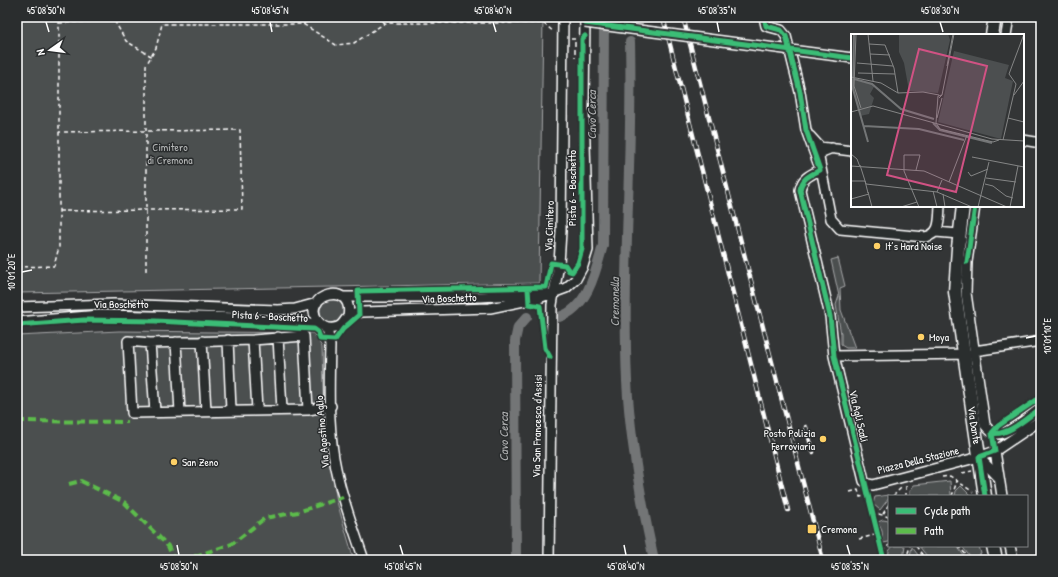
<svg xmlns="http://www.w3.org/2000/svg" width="1058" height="577" font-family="'Patrick Hand',sans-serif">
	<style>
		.green { fill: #4c4f50; stroke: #a6a7a8 }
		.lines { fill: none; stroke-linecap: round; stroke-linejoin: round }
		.canal { stroke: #737576; stroke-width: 10 }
		.minor-casing { stroke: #fff; stroke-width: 12 }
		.major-casing { stroke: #fff; stroke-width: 15 }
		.path { stroke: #fff; stroke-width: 1.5; stroke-dasharray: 4 3; stroke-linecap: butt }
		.minor { stroke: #2a2d2e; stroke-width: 9 }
		.major { stroke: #2a2d2e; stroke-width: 12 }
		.rail-casing { stroke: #fff; stroke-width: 4.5 }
		.rail { stroke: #2a2d2e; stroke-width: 3; stroke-dasharray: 9; stroke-linecap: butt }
		.minor-bridge-casing { stroke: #fff; stroke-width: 12; stroke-linecap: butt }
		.minor-bridge { stroke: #2a2d2e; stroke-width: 9 }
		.quiet { stroke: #5cbc4b; stroke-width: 4; stroke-dasharray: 8 4; stroke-linecap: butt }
		.cycleway-casing { stroke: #2a2d2e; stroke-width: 8 }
		.cycleway { stroke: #3abd76; stroke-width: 5 }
		.ticks { fill: none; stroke: #fff; stroke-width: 1.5 }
		.poi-dot { fill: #ffd166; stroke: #2a2d2e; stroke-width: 1.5 }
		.labels { text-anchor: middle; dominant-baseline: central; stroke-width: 3; stroke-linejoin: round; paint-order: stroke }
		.park-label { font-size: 11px; fill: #b7b9b9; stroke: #2a2d2e }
		.street-label { font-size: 11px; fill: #fff; stroke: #2a2d2e }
		.poi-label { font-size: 11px; fill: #fff; stroke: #2a2d2e; text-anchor: start }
		.water-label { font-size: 12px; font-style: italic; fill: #b2b3b4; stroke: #2a2d2e }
		.inset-river { fill: none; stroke: #737576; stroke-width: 2 }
		.inset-road { fill: none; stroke: #858686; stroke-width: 1 }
		.view { fill: #d15284; fill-opacity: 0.15; stroke: #d15284; stroke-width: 2 }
		.inset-edge { fill: none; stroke: #fff; stroke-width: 2 }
		.neatline { fill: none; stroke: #fff; stroke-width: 1.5 }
		.ticks-label { font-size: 10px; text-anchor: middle; fill: #fff }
	</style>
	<rect width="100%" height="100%" fill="#333536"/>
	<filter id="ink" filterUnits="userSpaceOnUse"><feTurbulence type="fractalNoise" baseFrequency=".025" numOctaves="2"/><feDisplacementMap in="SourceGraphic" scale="8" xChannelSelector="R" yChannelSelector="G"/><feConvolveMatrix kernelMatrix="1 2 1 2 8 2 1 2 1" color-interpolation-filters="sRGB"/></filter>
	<g filter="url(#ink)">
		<path class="green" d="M17 17H543L539 283 17 293Z
			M838 258 845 286 840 288 841 310 855 348H846L841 345V334L836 305 839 296 831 260Z
			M320 311a12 12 0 1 1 24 0a12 12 0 1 1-24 0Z
			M119 331 313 333 322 347 324 423 337 502 354 560H17V336Z
			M950 481 951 496H910V491L914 485Z
			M961 486 971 496H955L956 491Z
			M888 495 889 498 880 510 873 504 875 497Z
			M883 520 889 521V542L883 543 882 531 878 522Z
			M893 546H905L903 560H888L889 551Z
			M919 546H957L967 560H930Z
			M962 546H979L981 554 975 558 970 557Z
			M912 547 921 559 922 560H909Z"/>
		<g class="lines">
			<path class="canal" d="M630 42C633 155 622 268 627 381 630 441 641 501 654 560
				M559 317C588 308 596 271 603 245L604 17
				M516 560 515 341 518 327 527 317"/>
			<defs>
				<path id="minor" d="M764 17 766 26 781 30 786 36 800 92 806 130 818 163
					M1006 35 1009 17
					M810 136 820 147 852 151
					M1023 140 1041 143
					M832 148 822 152 819 158 831 219 840 229 925 237C941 234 939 220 940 206
					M820 170C810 175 802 178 800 190L830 316 834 356 864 481 868 484 873 485 979 457 995 451 1041 420
					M975 206 967 262 966 293 985 425C988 429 992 434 997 434 1008 435 1032 414 1041 408
					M936 232 959 234 961 239
					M342 297H481L544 293
					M17 307 114 304 278 310 295 309 317 303
					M348 317C355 279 299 295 318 321 322 326 328 329 334 328 343 327 343 321 348 317 351 314 359 313 363 312L490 308 539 298 566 288 576 279 583 266 588 250 584 108 585 17
					M17 322 100 315 244 318 320 324
					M325 327 328 333 330 346C329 382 328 422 334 458 340 493 353 527 364 560
					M278 337 282 410
					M228 340 231 410
					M253 340 257 410
					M202 341 206 411
					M176 342 180 412
					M150 343 155 412
					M974 351 1041 341
					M834 356 971 354
					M308 410 304 336 253 340 150 343 128 341 132 413 308 410 331 406
					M995 451 1002 496
					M979 457 999 478
					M1010 546 1013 560
					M549 560 552 305 559 264 561 231 563 17"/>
				<g id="major">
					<path d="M992 35 995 17"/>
					<path id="s1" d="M963 206 958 248 955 292 985 496"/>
					<path d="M993 546 996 560"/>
				</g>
			</defs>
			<use href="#minor" class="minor-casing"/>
			<use href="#major" class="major-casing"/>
			<path class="path" d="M160 17 162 24
				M377 17 385 23
				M59 23 114 20 126 41 151 56
				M543 23 551 17
				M303 24 312 17
				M571 39H575V57
				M59 211 242 209 240 130 59 132
				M17 267 54 266 59 247V17
				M146 271V65L156 48 162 24H303L336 45 354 43 385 23H543L554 32
				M962 473 972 471
				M942 477 950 476 973 492
				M906 486V496
				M850 492 858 490 860 497 868 495
				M867 493 884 560
				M893 496 902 487
				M952 496 957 481
				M872 512 889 517
				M883 514 889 504
				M859 539 878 534
				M916 546 926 560
				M958 546 971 560
				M882 551 889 545
				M906 560 910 546
				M977 560 984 556"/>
			<use href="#minor" class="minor"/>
			<use href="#major" class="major"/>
			<defs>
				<path id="rail" d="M663 17 788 510
					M683 17 823 560
					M806 427 813 452"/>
			</defs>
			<use href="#rail" class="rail-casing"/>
			<use href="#rail" class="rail"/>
			<defs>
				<path id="minor-bridge" d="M585 23 852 58"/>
			</defs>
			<use href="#minor-bridge" class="minor-bridge-casing"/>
			<use href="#minor-bridge" class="minor-bridge"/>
			<path class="quiet" d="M17 421 127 422
				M69 484 81 481 124 502 168 546 174 560
				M183 560 232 544 265 518 298 512 343 497"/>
			<defs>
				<path id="cycleway" d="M764 17 766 26 781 30 786 36 800 92 806 130 820 170C810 175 802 178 800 190L830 316 834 356 884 560
					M585 23 852 58
					M967 262 975 206
					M528 289 529 304 540 306 545 348 550 357
					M17 325 84 320 155 321 314 329 318 332 320 339 335 340 343 329 359 315 358 291 546 287 551 263 565 265 569 271 572 272 578 263 582 249V39L585 36
					M992 433C1007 437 1029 416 1041 408
					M985 496 979 457 995 451 992 433 998 426 1041 397"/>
			</defs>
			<use href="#cycleway" class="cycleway-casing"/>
			<use href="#cycleway" class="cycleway"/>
		</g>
	</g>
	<path class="ticks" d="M46 22 49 32M270 22 272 32M493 22 496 32M717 22 719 32M940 22 943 32M22 272 32 270M1026 338 1036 336M177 545 179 555M400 545 403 555M624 545 626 555M847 545 850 555"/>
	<g class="poi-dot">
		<circle cx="877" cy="246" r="4"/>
		<circle cx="921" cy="337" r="4"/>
		<circle cx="823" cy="439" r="4"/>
		<circle cx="174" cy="462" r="4"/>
		<rect x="807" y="524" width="10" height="10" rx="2"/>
	</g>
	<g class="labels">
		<g class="park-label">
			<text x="170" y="147">Cimitero<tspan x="170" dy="13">di Cremona</tspan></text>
		</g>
		<g class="street-label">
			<text transform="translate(572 188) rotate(-90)">Pista 6 - Boschetto</text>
			<text transform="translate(549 226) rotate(-88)">Via Cimitero</text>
			<text transform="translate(449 298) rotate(-2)">Via Boschetto</text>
			<text x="121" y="304">Via Boschetto</text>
			<text transform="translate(270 316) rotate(3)">Pista 6 - Boschetto</text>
			<text transform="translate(859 416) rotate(77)">Via Agli Scali</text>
			<text stroke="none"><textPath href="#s1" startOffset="221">Via Dante</textPath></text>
			<text transform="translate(537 426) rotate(-89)">Via San Francesco d'Assisi</text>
			<text transform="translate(322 432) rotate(-95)">Via Agostino Aglio</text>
			<text transform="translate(918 460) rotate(-14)">Piazza Della Stazione</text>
		</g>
		<g class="poi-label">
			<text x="885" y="246">It’s Hard Noise</text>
			<text x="929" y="337">Moya</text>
			<text x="815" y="433" text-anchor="end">Posto Polizia<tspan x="815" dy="13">Ferroviaria</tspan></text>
			<text x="182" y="462">San Zeno</text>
			<text x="821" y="529">Cremona</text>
		</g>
		<g class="water-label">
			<text transform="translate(591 115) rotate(-90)">Cavo Cerca</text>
			<text transform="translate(614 302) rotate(-90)">Cremonella</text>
			<text transform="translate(503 437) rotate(-90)">Cavo Cerca</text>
		</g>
	</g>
	<g transform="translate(851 34)">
		<rect width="173" height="173" fill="#333536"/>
		<path d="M48 0H97L99 6 87 59 58 57 53 29 48 18ZM103 17 158 31 154 44 162 47 150 105 87 88ZM0 45 24 51 19 60 23 64 18 80 9 82Z" fill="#4c4f50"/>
		<path class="inset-river" d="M3 0 2 55 17 108M3 45 21 50 50 75 83 85M82 89 89 96 141 109M13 92 68 95 113 106"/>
		<path class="inset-road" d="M5 0 3 52 10 74M17 0 22 47M18 10 34 11 43 34 47 59M19 20 39 21M6 29 42 32M96 32 102 0M7 39 44 40M0 43 30 49 47 59 72 58 88 61M91 61 103 0M163 61 173 47M0 78 22 72 141 105 173 107M86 84 91 64M157 84 173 88M85 89 89 95 142 108 148 106M85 89 87 62 91 61 88 64M152 106 165 50 158 40 173 0M0 120 6 125 9 133M121 123 173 133M9 131 15 150 86 158 121 173M0 132 73 137 156 173M65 136 69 121H53V137L68 173M117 138 120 142 137 135M135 144 165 148M0 147H14L17 159M98 148 116 101M134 150 142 152 155 162 162 164M82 157 86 173M17 158 21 173M86 158 91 146M92 160 94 173M0 165 18 160M50 173 66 168M127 173 138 128M159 173 167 132"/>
		<path class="view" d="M68 15 136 32 105 158 36 141Z"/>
		<rect width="173" height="173" class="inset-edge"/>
	</g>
	<rect width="1058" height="577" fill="none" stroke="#2a2d2e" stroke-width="44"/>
	<rect x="888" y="495" width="140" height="52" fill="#2a2d2e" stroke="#7f8182"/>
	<rect x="896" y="508" width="20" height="6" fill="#3abd76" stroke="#7f8182"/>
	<text x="924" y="515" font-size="12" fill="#ffffff">Cycle path</text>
	<rect x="896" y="528" width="20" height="6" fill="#5cbc4b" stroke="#7f8182"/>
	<text x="924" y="535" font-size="12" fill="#ffffff">Path</text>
	<g transform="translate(50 50) rotate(256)" stroke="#2a2d2e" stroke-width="3" paint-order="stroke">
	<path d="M0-3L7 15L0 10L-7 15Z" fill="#ffffff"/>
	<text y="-6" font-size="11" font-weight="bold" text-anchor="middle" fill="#ffffff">N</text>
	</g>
	<rect x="22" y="22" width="1014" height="533" class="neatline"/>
	<g class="ticks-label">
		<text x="46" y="14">45°08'50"N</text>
		<text x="270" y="14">45°08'45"N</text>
		<text x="493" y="14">45°08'40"N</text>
		<text x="717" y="14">45°08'35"N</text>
		<text x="940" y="14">45°08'30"N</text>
		<text transform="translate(11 272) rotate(-90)" y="4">10°01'20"E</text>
		<text transform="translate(1047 336) rotate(-90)" y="4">10°01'10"E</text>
		<text x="179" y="570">45°08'50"N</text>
		<text x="403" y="570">45°08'45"N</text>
		<text x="626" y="570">45°08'40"N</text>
		<text x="850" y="570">45°08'35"N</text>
	</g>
</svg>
